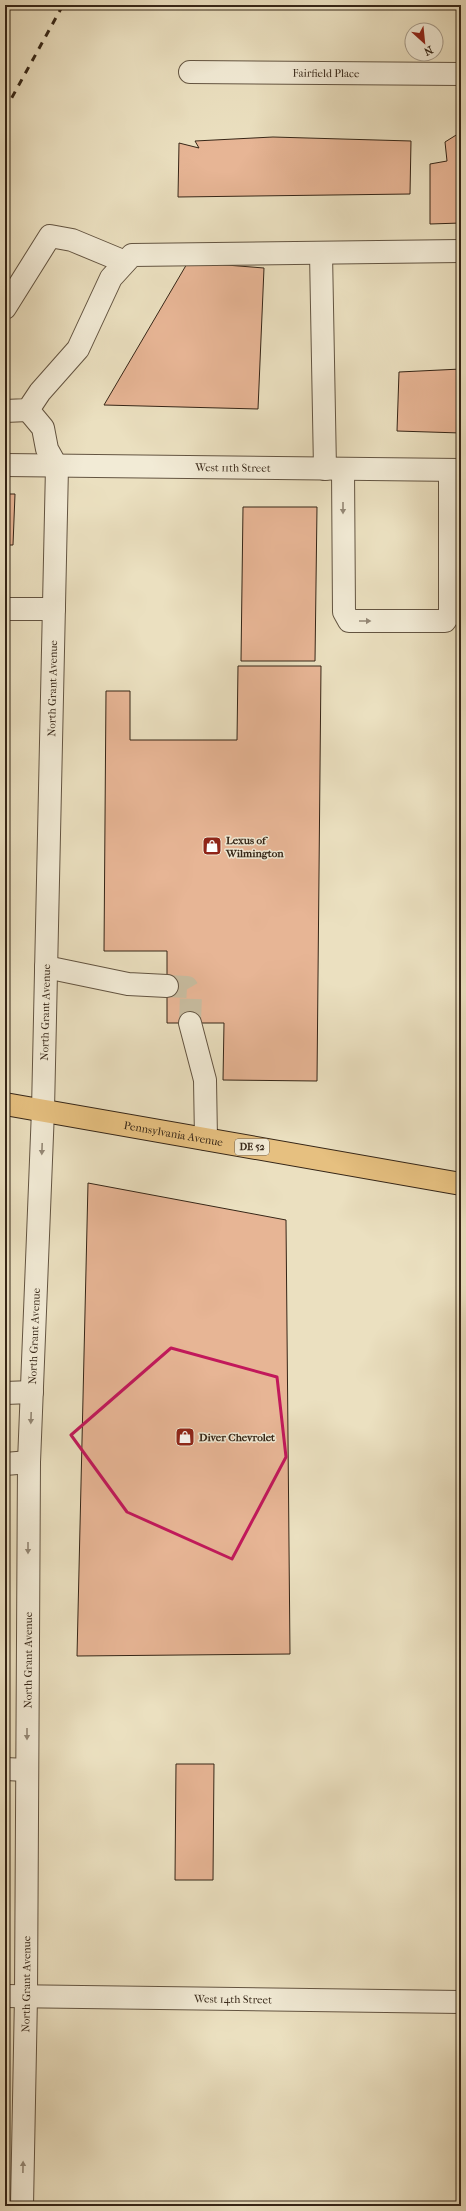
<svg xmlns="http://www.w3.org/2000/svg" width="466" height="2211" font-family="'IM FELL French Canon',serif">
	<style>
		.building { fill: #e7b595; stroke: #362617 }
		.lines { fill: none; stroke-linecap: round; stroke-linejoin: round }
		.minor-tunnel { stroke: #c7bb9e; stroke-width: 22; stroke-dasharray: 22 11; stroke-linecap: butt }
		.minor-casing { stroke: #635441; stroke-width: 24 }
		.major-casing { stroke: #362617; stroke-width: 24 }
		.minor { stroke: #f2ebd6; stroke-width: 22 }
		.major { stroke: #e6c080; stroke-width: 22 }
		.rail { stroke: #362617; stroke-width: 3; stroke-dasharray: 7 7; stroke-linecap: butt }
		.oneway { fill: #948876 }
		.marked { fill: none; stroke: #c2185b; stroke-width: 3; stroke-linejoin: round }
		.labels { text-anchor: middle; dominant-baseline: central; stroke-width: 3; stroke-linejoin: round; paint-order: stroke }
		.shield { fill: #f2ebd6; stroke: #6e6150; stroke-width: 1 }
		.shield-label { font-size: 10px; font-weight: bold; fill: #362617 }
		.street-label { font-size: 11px; fill: #362617; stroke: #f2ebd6 }
		.poi-label { font-size: 11px; font-weight: bold; fill: #362617; stroke: #f2ebd6; text-anchor: start }
	</style>
	<rect width="100%" height="100%" fill="#ebe0c0"/>
	<filter id="stains"><feTurbulence type="fractalNoise" baseFrequency=".005" numOctaves="4"/><feColorMatrix values="0 0 0 0 .2 0 0 0 0 .09 0 0 0 0 .02 0 0 0 .5 -.17"/></filter>
	<radialGradient id="worn" r=".72"><stop offset=".6" stop-color="#630" stop-opacity="0"/><stop offset="1" stop-color="#630" stop-opacity=".3"/></radialGradient>
	<path class="building" d="M323 5H428V8Z
		M461 132V223L430 224V164L447 161 445 142Z
		M273 137 411 141 410 194 178 197 179 143 199 148 195 141Z
		M188 262 264 268 258 409 104 405Z
		M461 369V433L397 431 399 372Z
		M5 494H15L13 545H5Z
		M243 507H317L315 661H241Z
		M5 644H9L5 928Z
		M238 666H321L317 1081 223 1080 224 1023H167V951H104L106 691H130V740H237Z
		M88 1183 286 1220 290 1654 77 1656Z
		M176 1764H214L213 1880H175Z"/>
	<g class="lines">
		<path class="minor-tunnel" d="M167 986 187 987 191 994 190 1023"/>
		<defs>
			<g id="minor">
				<path id="s1" d="M190 72 461 74"/>
				<path d="M321 253 325 469"/>
				<path d="M5 308 50 236 72 240 125 262"/>
				<path d="M28 410 43 428 47 449 57 467"/>
				<path d="M5 411 28 410 40 392 78 349 111 278 132 255 461 251"/>
				<path id="s2" d="M5 465 461 470"/>
				<path d="M343 469 344 612 349 621H445L450 613V470"/>
				<path d="M5 609H54"/>
				<path d="M46 967 128 984 167 986"/>
				<path d="M190 1023 205 1080 206 1139"/>
				<path d="M5 1393 32 1392"/>
				<path d="M5 1464 29 1462"/>
				<path d="M5 1769 27 1770"/>
				<path id="s3" d="M5 1996 461 2002"/>
				<path id="s4" d="M22 2206 26 1996 29 1462 43 1110 57 467"/>
			</g>
			<g id="major">
				<path id="s5" d="M5 1104 461 1184"/>
			</g>
		</defs>
		<use href="#minor" class="minor-casing"/>
		<use href="#major" class="major-casing"/>
		<use href="#minor" class="minor"/>
		<use href="#major" class="major"/>
		<path class="rail" d="M5 110 63 5"/>
	</g>
	<defs><path id="oneway-solid" d="M-6-.8H1V-3.2L6.5 0L1 3.2V.8H-6Z"/></defs>
	<g class="oneway">
		<use href="#oneway-solid" transform="translate(343 508) rotate(90)"/>
		<use href="#oneway-solid" transform="translate(365 621)"/>
		<use href="#oneway-solid" transform="translate(42 1149) rotate(92)"/>
		<use href="#oneway-solid" transform="translate(31 1418) rotate(92)"/>
		<use href="#oneway-solid" transform="translate(28 1548) rotate(90)"/>
		<use href="#oneway-solid" transform="translate(27 1734) rotate(90)"/>
		<use href="#oneway-solid" transform="translate(23 2167) rotate(-89)"/>
	</g>
	<path class="marked" d="M171 1348 277 1377 286 1457 232 1559 127 1512 71 1435Z"/>
	<defs>
		<symbol id="shop-square" viewBox="-11 -11 22 22"><rect x="-9" y="-9" width="18" height="18" rx="4" fill="#8f2418" stroke="#f2ebd6"/><path d="M-5-2.5h2.3a2.7 3.5 0 0 1 5.4 0H5L5.5 6h-11ZM-1.5-2.5h3a1.5 2.3 0 0 0-3 0Z" fill="#fff"/></symbol>
	</defs>
	<g fill-rule="evenodd">
		<use href="#shop-square" x="201" y="835" width="22" height="22"/>
		<use href="#shop-square" x="174" y="1426" width="22" height="22"/>
	</g>
	<g class="labels">
		<rect class="shield" x="235" y="1139" width="34" height="16" rx="3"/>
		<g class="shield-label">
			<text x="252" y="1147">DE 52</text>
		</g>
		<g class="street-label">
			<text stroke="none"><textPath href="#s1" startOffset="136">Fairfield Place</textPath></text>
			<text stroke="none"><textPath href="#s2" startOffset="228">West 11th Street</textPath></text>
			<text stroke="none"><textPath href="#s4" startOffset="1518">North Grant Avenue</textPath></text>
			<text stroke="none"><textPath href="#s4" startOffset="1194">North Grant Avenue</textPath></text>
			<text stroke="none"><textPath href="#s5" startOffset="171">Pennsylvania Avenue</textPath></text>
			<text stroke="none"><textPath href="#s4" startOffset="870">North Grant Avenue</textPath></text>
			<text stroke="none"><textPath href="#s4" startOffset="546">North Grant Avenue</textPath></text>
			<text stroke="none"><textPath href="#s4" startOffset="222">North Grant Avenue</textPath></text>
			<text stroke="none"><textPath href="#s3" startOffset="228">West 14th Street</textPath></text>
		</g>
		<g class="poi-label">
			<text x="226" y="840">Lexus of<tspan x="226" dy="13">Wilmington</tspan></text>
			<text x="199" y="1437">Diver Chevrolet</text>
		</g>
	</g>
	<rect width="466" height="2211" fill="none" stroke="#ebe0c0" stroke-width="20"/>
	<rect x="6" y="6" width="454" height="2199" fill="none" stroke="#362617" stroke-width="2"/>
	<rect x="10" y="10" width="446" height="2191" fill="none" stroke="#362617"/>
	<g transform="translate(424 42) rotate(153)"><circle r="19" fill="#f2ebd6" stroke="#a79c8a"/>
	<path d="M0-3L7 15L0 10L-7 15Z" fill="#8f2418"/>
	<text y="-6" font-size="11" font-weight="bold" text-anchor="middle" fill="#362617">N</text>
	</g>
	<rect width="100%" height="100%" filter="url(#stains)"/>
	<rect width="100%" height="100%" fill="url(#worn)"/>
</svg>
